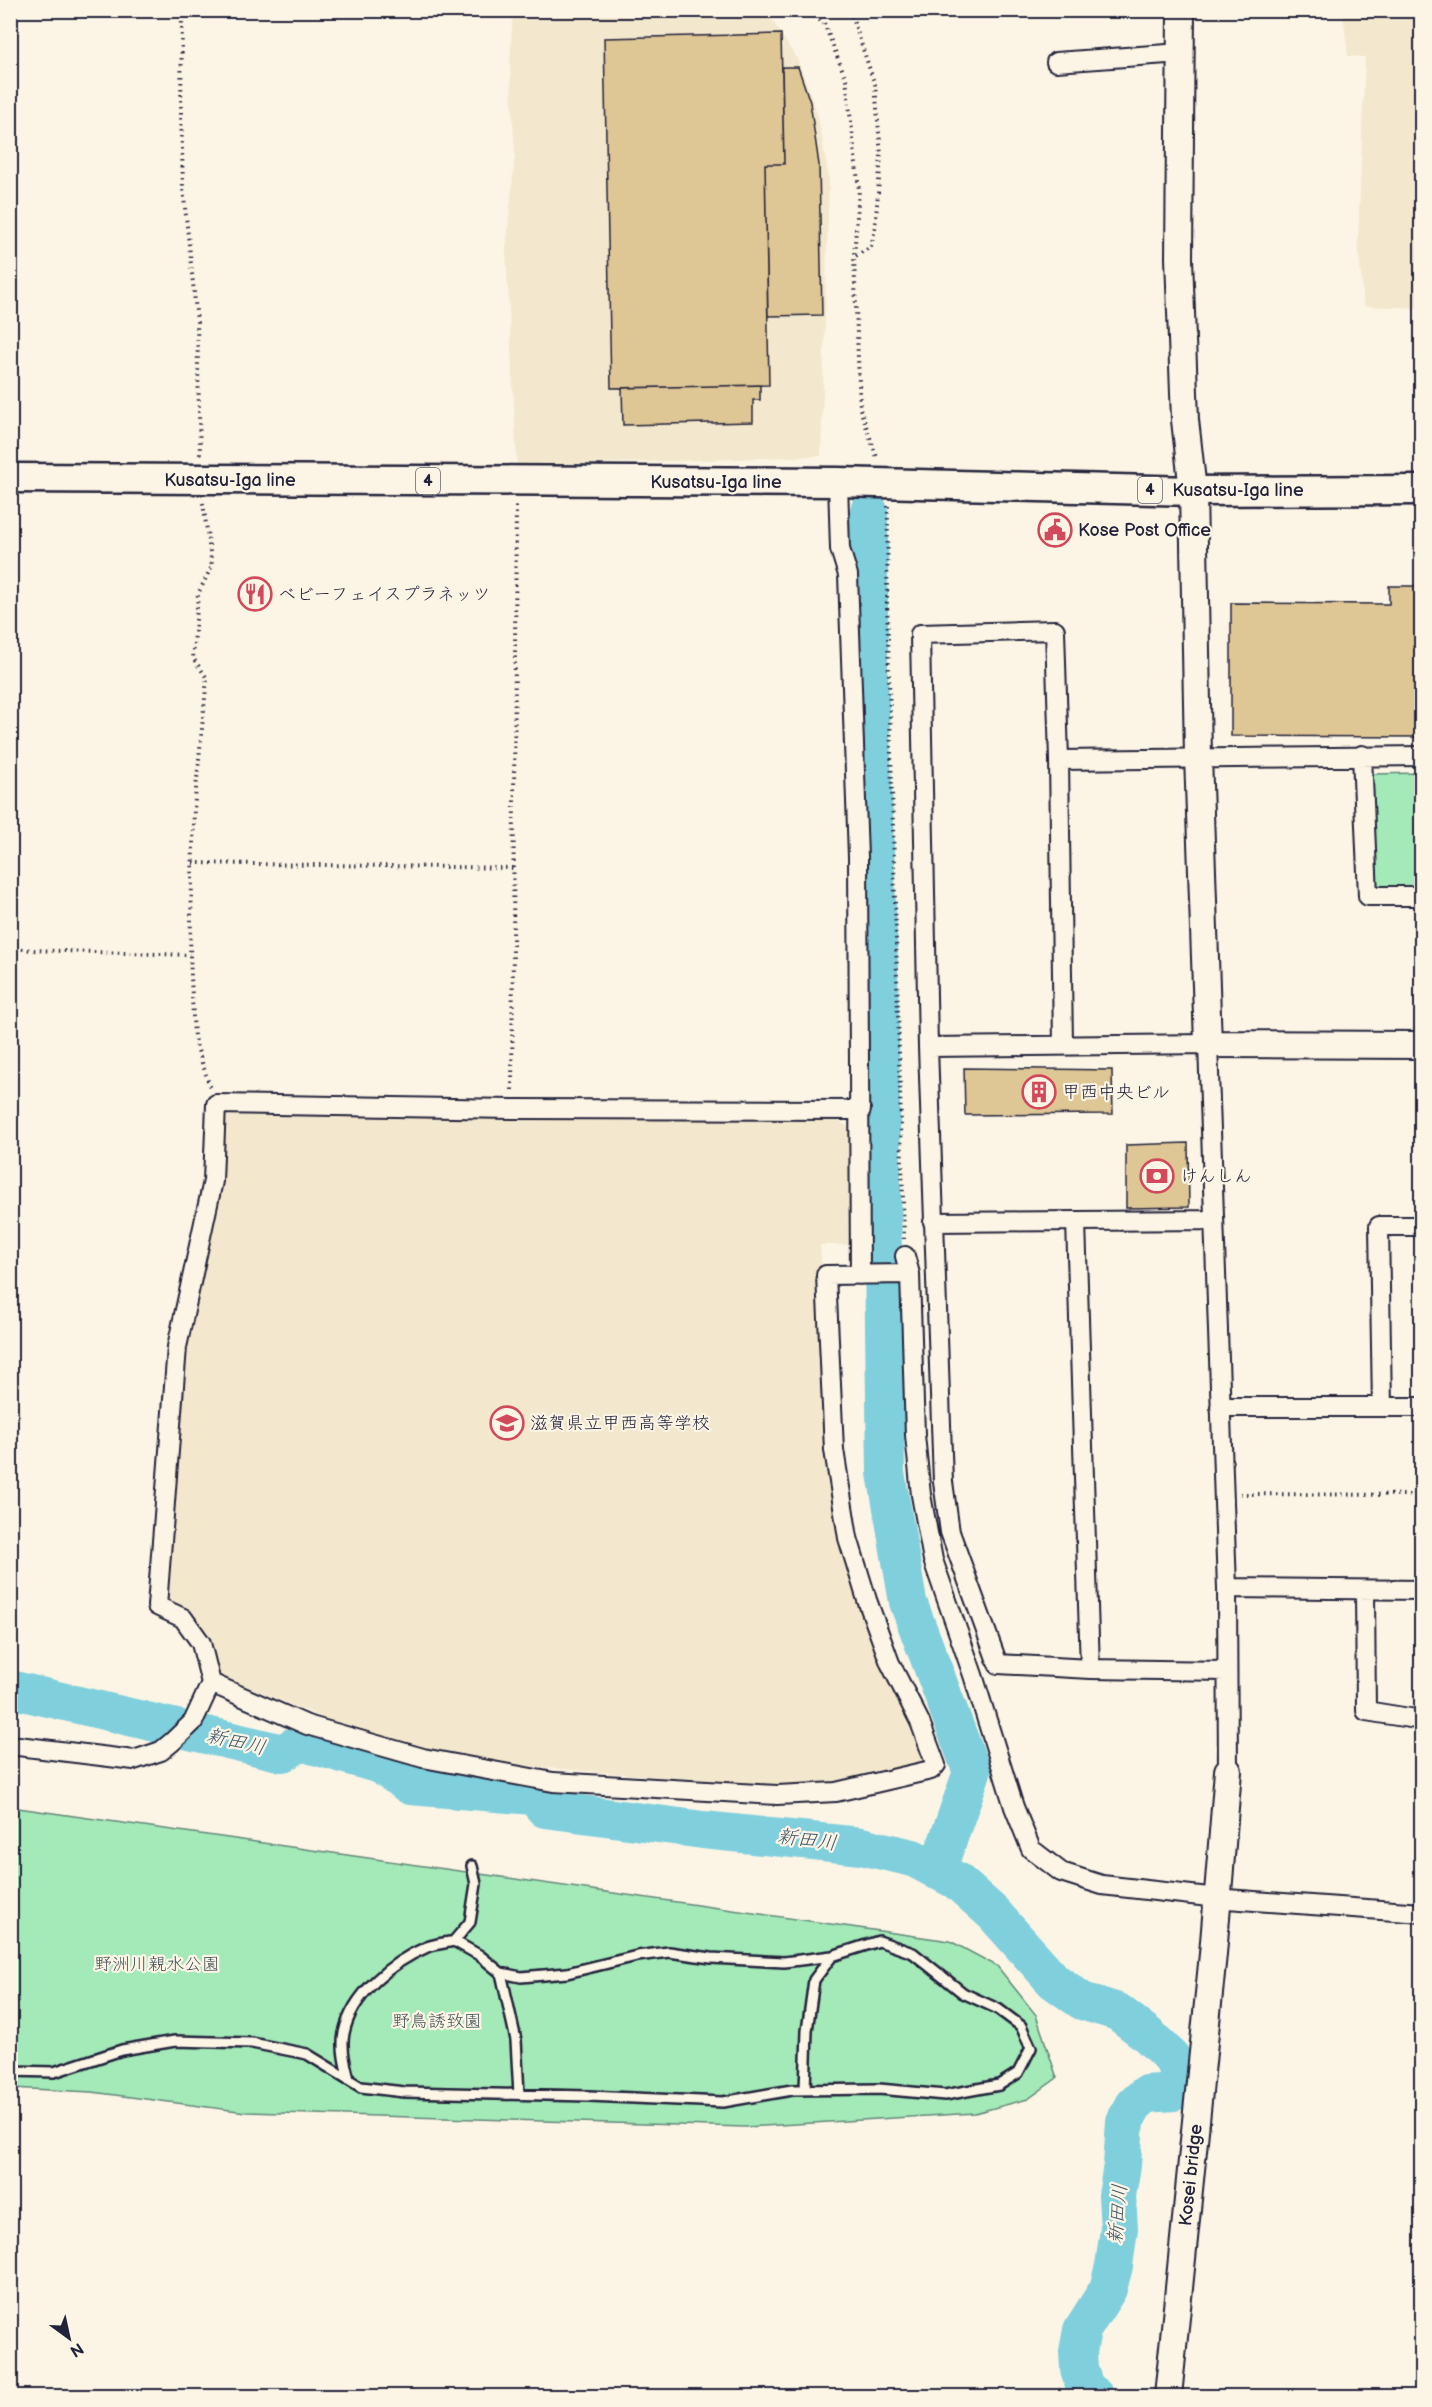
<svg xmlns="http://www.w3.org/2000/svg" width="1432" height="2407" font-family="'Balsamiq Sans','Klee One',sans-serif">
	<style>
		.built { fill: #f3e7cd }
		.green { fill: #a3eab8; stroke: #62867a; stroke-width: 1.5 }
		.water { fill: #80cfdd; stroke: #5a8a9c; stroke-width: 1.5 }
		.lines { fill: none; stroke-linecap: round; stroke-linejoin: round }
		.river { stroke: #80cfdd; stroke-width: 38 }
		.building { fill: #dec695; stroke: #22223b; stroke-width: 1.5 }
		.lane-casing { stroke: #22223b; stroke-width: 14 }
		.street-casing { stroke: #22223b; stroke-width: 22 }
		.secondary-casing { stroke: #22223b; stroke-width: 30 }
		.primary-casing { stroke: #22223b; stroke-width: 33 }
		.path { stroke: #22223b; stroke-width: 4; stroke-dasharray: 1.5 4.5; stroke-linecap: butt }
		.lane { stroke: #fcf5e5; stroke-width: 9 }
		.street { stroke: #fcf5e5; stroke-width: 18 }
		.secondary { stroke: #fcf5e5; stroke-width: 26 }
		.primary { stroke: #fcf5e5; stroke-width: 28 }
		.labels { text-anchor: middle; dominant-baseline: central; stroke-width: 4.5; stroke-linejoin: round; paint-order: stroke }
		.shield { fill: #fcf5e5; stroke: #63616e; stroke-width: 1.5 }
		.shield-label { font-size: 16px; font-weight: bold; fill: #22223b }
		.street-label { font-size: 18px; fill: #22223b; stroke: #fcf5e5 }
		.poi-label { font-size: 18px; fill: #22223b; stroke: #fcf5e5; text-anchor: start }
		.park-label { font-size: 18px; fill: #42545a; stroke: #fcf5e5 }
		.water-label { font-size: 20px; font-style: italic; fill: #3e566c; stroke: #fcf5e5 }
	</style>
	<rect width="100%" height="100%" fill="#fcf5e5"/>
	<filter id="ink" filterUnits="userSpaceOnUse"><feTurbulence type="fractalNoise" baseFrequency=".0167" numOctaves="2"/><feDisplacementMap in="SourceGraphic" scale="12" xChannelSelector="R" yChannelSelector="G"/><feConvolveMatrix kernelMatrix="1 2 1 2 8 2 1 2 1" color-interpolation-filters="sRGB"/></filter>
	<g filter="url(#ink)">
		<path class="built" d="M766 10 798 61 818 116 829 179 821 456 517 466 506 250 515 156 510 63 513 11Z
			M1343 11H1421V308L1364 306 1358 243 1365 57 1348 56Z
			M220 1115 839 1121 852 1130 853 1245H820L840 1497 935 1766 831 1791 526 1766 405 1744 329 1720 221 1676 210 1645 192 1612 162 1597 186 1350 222 1176Z"/>
		<path class="green" d="M1421 773V890L1384 891 1374 880 1373 774Z
			M11 1807 950 1941 997 1966 1036 2015 1057 2078 1028 2099 975 2113 745 2127 246 2112 92 2092 11 2088Z"/>
		<path class="water" d="M1071 2378 1086 2396 1075 2395 1067 2382Z"/>
		<g class="lines">
			<path class="river" d="M869 511V673L879 966 886 1473 908 1602 972 1772 937 1871
				M10 1689 283 1753 301 1742 380 1765 410 1786 534 1796 545 1809 703 1830 861 1846 913 1858 957 1881 993 1913 1054 1981 1082 2001 1118 2012 1148 2035 1171 2057 1178 2071 1179 2082 1174 2092 1146 2094 1134 2105 1125 2121 1122 2165 1117 2196 1119 2229 1114 2266 1108 2289 1082 2330 1078 2352 1079 2369 1085 2387 1095 2396"/>
		</g>
		<path class="building" d="M781 34 784 164H765L769 385 611 388 604 38Z
			M782 67H798L810 102 819 165 822 315 768 316 765 164H784Z
			M760 385V400H753V422L623 425 622 388Z
			M1389 586H1422V737L1231 736V603L1389 604Z
			M964 1068 1112 1070 1113 1114 965 1115Z
			M1188 1143 1189 1207 1126 1208V1145Z"/>
		<g class="lines">
			<defs>
				<path id="lane" d="M454 1941 470 1922 476 1884 472 1866
					M501 1973 516 2040 519 2094
					M10 2071 54 2072 122 2050 175 2041 252 2043 307 2054 361 2087 404 2092 589 2096 723 2102 792 2090 879 2089 945 2095 999 2085 1018 2073 1031 2048 1021 2026 998 2009 963 1993 913 1953 879 1941 832 1956 814 1980 807 2031 805 2090
					M349 2079C345 2064 341 2048 344 2033 352 1994 392 1962 427 1947 435 1944 446 1943 454 1941L479 1955 501 1973 521 1977 567 1973 637 1956 669 1952 711 1958 784 1962 832 1956"/>
				<path id="street" d="M1056 62 1181 53
					M838 482 840 549 848 575 858 857 860 1275
					M1362 755 1368 896H1422
					M1059 760 1422 756
					M928 1047 920 634 1055 630 1059 760 1063 1045
					M933 1222 1213 1220
					M1076 1222 1090 1669
					M905 1256 910 1274 915 1435 921 1495 933 1560 973 1675 1014 1807 1031 1849 1061 1872 1102 1885 1227 1899 1422 1913
					M1220 1407H1422
					M1382 1407 1379 1226H1422
					M1227 1588 1422 1590
					M1365 1591 1366 1711 1422 1720
					M1227 1671 1090 1669 998 1664 950 1532 943 1482 928 1047 1208 1044 1227 1588 1228 1771
					M211 1683 307 1725 423 1758 553 1782 777 1795 836 1792 931 1770 936 1765 920 1722 890 1663 867 1600 848 1538 834 1450 826 1275 910 1274
					M10 1745 134 1760 161 1751 172 1742 193 1722 211 1683 201 1643 183 1618 157 1606 177 1347 213 1181 216 1104 512 1109 861 1110"/>
				<path id="secondary" d="M1181 10 1179 258 1185 420 1193 491 1198 756 1208 1044 1422 1045
					M1168 2396 1213 1954 1228 1771"/>
				<path id="primary" d="M10 478 838 482 1193 491 1422 490"/>
			</defs>
			<use href="#lane" class="lane-casing"/>
			<use href="#street" class="street-casing"/>
			<use href="#secondary" class="secondary-casing"/>
			<use href="#primary" class="primary-casing"/>
			<path class="path" d="M182 10 181 112 183 188 197 321 200 457
				M804 10 824 23 846 79 859 190 854 256
				M850 10 875 85 881 156 875 229 871 247 854 257 860 409 878 460
				M203 503 212 566 198 594 193 658 207 678 194 809 190 955 194 1038 210 1087
				M888 506 887 602 904 1239
				M193 863 513 868
				M10 947 31 950 190 955
				M512 1090 516 504
				M1240 1494 1422 1495"/>
			<use href="#lane" class="lane"/>
			<use href="#street" class="street"/>
			<use href="#secondary" class="secondary"/>
			<use href="#primary" class="primary"/>
		</g>
	</g>
	<defs>
		<symbol id="civic-ring" viewBox="-11 -11 22 22"><circle r="9.5" fill="#fcf5e5" stroke="#d1495b" stroke-width="1.5"/><path d="M-.6-6.5H3V-4.5H.6V-3L4-1V1h2V6H-6V1h2V-1L-.6-3ZM-1.2 2.5V6h2.4V2.5Z" fill="#d1495b"/></symbol>
		<symbol id="restaurant-ring" viewBox="-11 -11 22 22"><circle r="9.5" fill="#fcf5e5" stroke="#d1495b" stroke-width="1.5"/><path d="M-5-6h1v4h1v-4h1v4h1v-4h1v5L-1.5 .5V6h-2V.5L-5-1ZM5-6V6H3V1.5H1.5Q1.5-4 5-6Z" fill="#d1495b"/></symbol>
		<symbol id="building-ring" viewBox="-11 -11 22 22"><circle r="9.5" fill="#fcf5e5" stroke="#d1495b" stroke-width="1.5"/><path d="M-4-6H4V6H1V3H-1V6H-4ZM-2.5-4.3h1.7v1.8h-1.7ZM.8-4.3h1.7v1.8H.8ZM-2.5-1h1.7V.8h-1.7ZM.8-1h1.7V.8H.8Z" fill="#d1495b"/></symbol>
		<symbol id="bank-ring" viewBox="-11 -11 22 22"><circle r="9.5" fill="#fcf5e5" stroke="#d1495b" stroke-width="1.5"/><path d="M-6-4H6V4H-6ZM0-2.3a2.3 2.3 0 1 0 0 4.6a2.3 2.3 0 1 0 0-4.6Z" fill="#d1495b"/></symbol>
		<symbol id="school-ring" viewBox="-11 -11 22 22"><circle r="9.5" fill="#fcf5e5" stroke="#d1495b" stroke-width="1.5"/><path d="M0-5L7-2L0 1L-7-2ZM-4 1L0 2.5L4 1V4Q0 6-4 4Z" fill="#d1495b"/></symbol>
	</defs>
	<g fill-rule="evenodd">
		<use href="#civic-ring" x="1036" y="511" width="38" height="38"/>
		<use href="#restaurant-ring" x="236" y="575" width="38" height="38"/>
		<use href="#building-ring" x="1020" y="1073" width="38" height="38"/>
		<use href="#bank-ring" x="1138" y="1157" width="38" height="38"/>
		<use href="#school-ring" x="488" y="1404" width="38" height="38"/>
	</g>
	<g class="labels">
		<g class="shield">
			<rect x="416" y="468" width="24" height="26" rx="4.5"/>
			<rect x="1138" y="477" width="24" height="26" rx="4.5"/>
		</g>
		<g class="shield-label">
			<text x="428" y="481">4</text>
			<text x="1150" y="490">4</text>
		</g>
		<g class="street-label">
			<text x="230" y="480">Kusatsu-Iga line</text>
			<text x="716" y="482">Kusatsu-Iga line</text>
			<text x="1238" y="490">Kusatsu-Iga line</text>
			<text transform="translate(1191 2175) rotate(-84)">Kosei bridge</text>
		</g>
		<g class="poi-label">
			<text x="1078" y="530">Kose Post Office</text>
			<text x="278" y="594">ベビーフェイスプラネッツ</text>
			<text x="1062" y="1092">甲西中央ビル</text>
			<text x="1180" y="1176">けんしん</text>
			<text x="530" y="1423">滋賀県立甲西高等学校</text>
		</g>
		<g class="park-label">
			<text x="157" y="1964">野洲川親水公園</text>
			<text x="437" y="2021">野鳥誘致園</text>
		</g>
		<g class="water-label">
			<text transform="translate(236 1742) rotate(13)">新田川</text>
			<text transform="translate(807 1840) rotate(7)">新田川</text>
			<text transform="translate(1118 2214) rotate(-85)">新田川</text>
		</g>
	</g>
	<rect width="1432" height="2407" fill="none" stroke="#fcf5e5" stroke-width="36"/>
	<rect x="18" y="18" width="1396" height="2371" fill="none" stroke="#22223b" stroke-width="2" filter="url(#ink)"/>
	<g transform="translate(69 2338) rotate(147)" stroke="#fcf5e5" stroke-width="4.5" paint-order="stroke">
	<path d="M0-4.5L10 22L0 15L-10 22Z" fill="#22223b"/>
	<text y="-9" font-size="16" font-weight="bold" text-anchor="middle" fill="#22223b">N</text>
	</g>
</svg>
